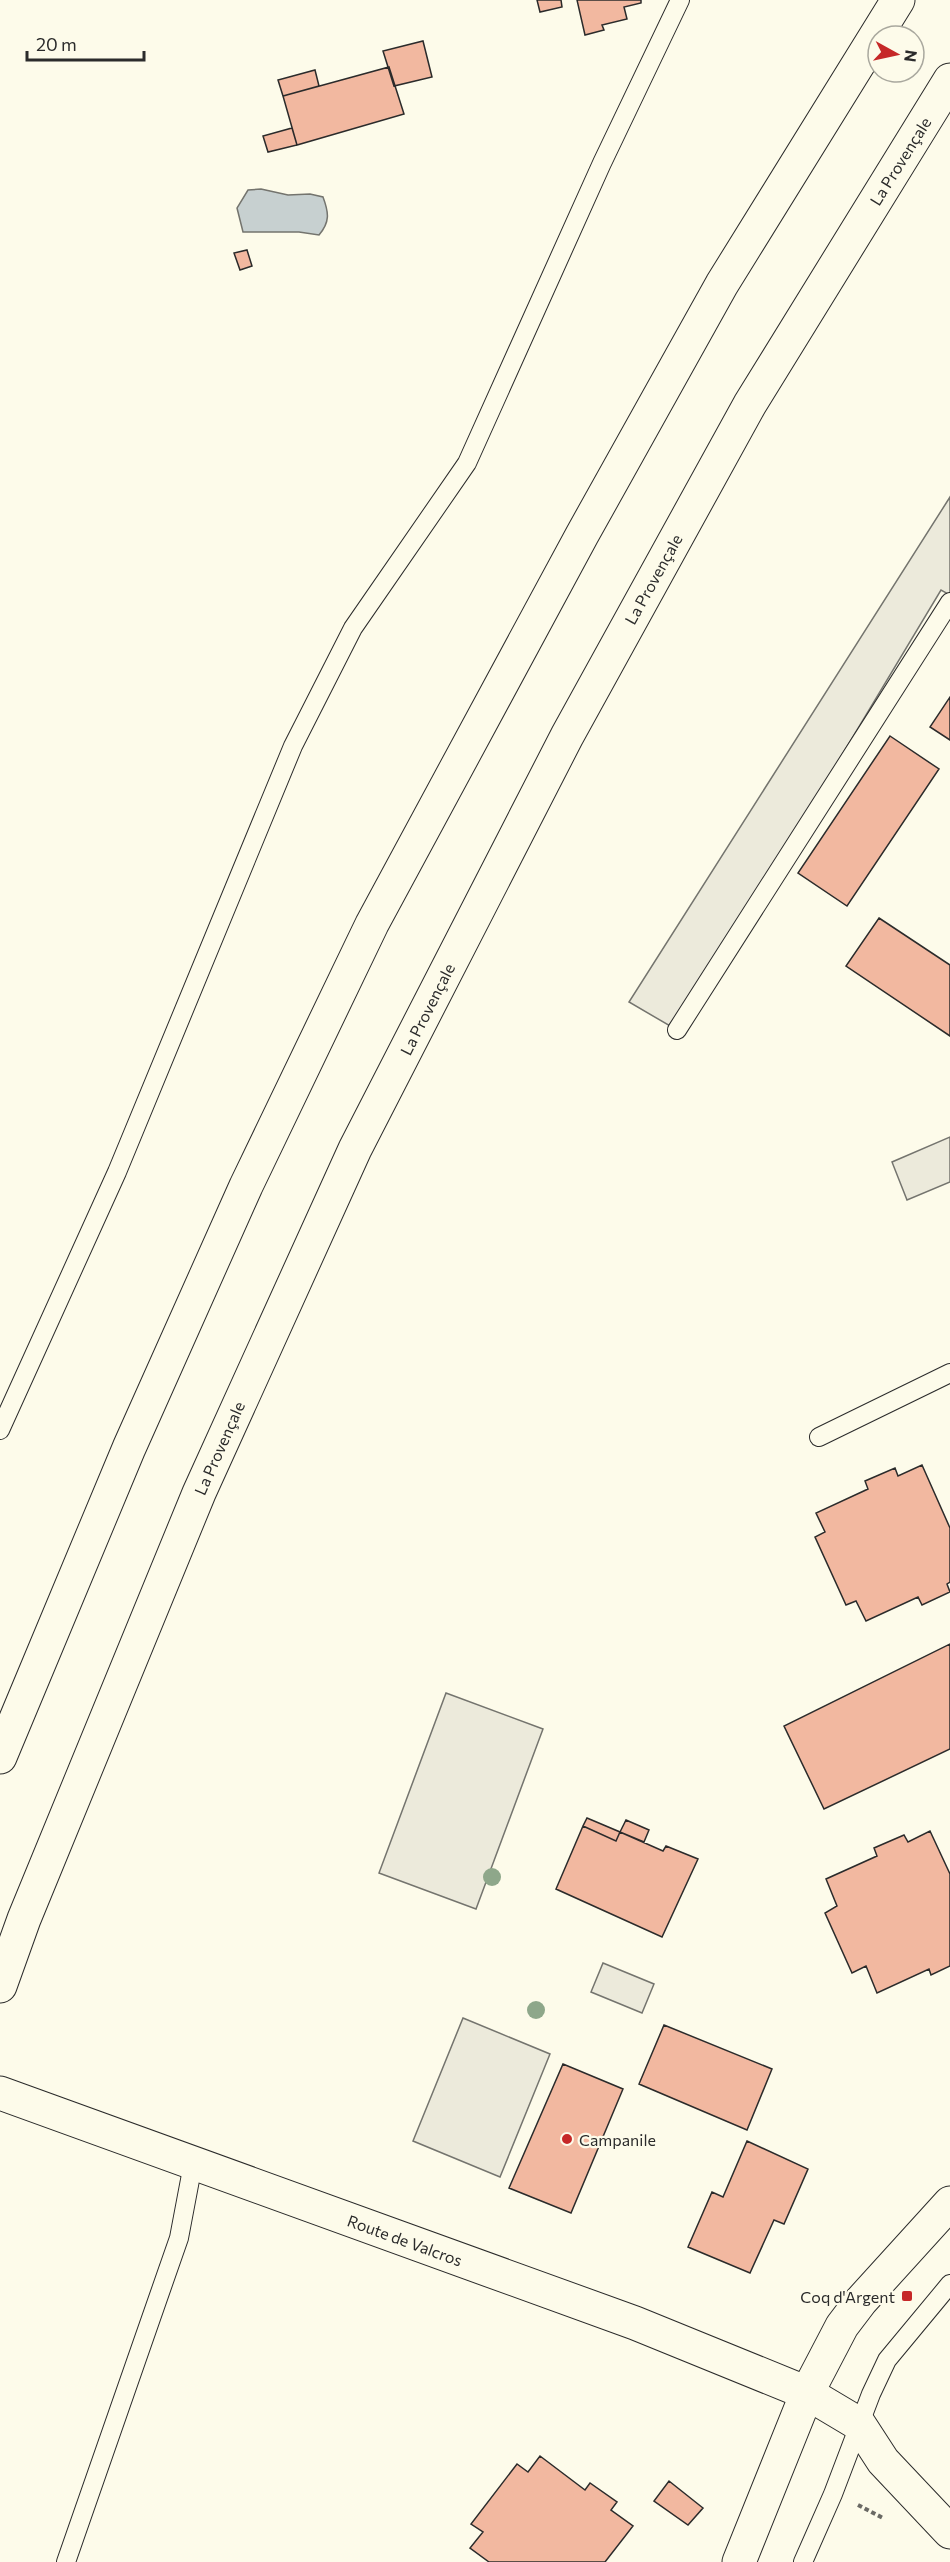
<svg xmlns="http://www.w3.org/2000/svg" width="950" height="2562" font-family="Commissioner,sans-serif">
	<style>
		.parking { fill: #eceadb; stroke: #74746e; stroke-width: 1.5 }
		.water { fill: #c7d0d0; stroke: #74746e; stroke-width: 1.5 }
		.building { fill: #f2b8a0; stroke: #2b2b2b; stroke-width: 1.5 }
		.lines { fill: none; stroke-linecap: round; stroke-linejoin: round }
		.service-casing { stroke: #2b2b2b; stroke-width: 20 }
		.minor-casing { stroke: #2b2b2b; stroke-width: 35 }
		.tertiary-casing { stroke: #2b2b2b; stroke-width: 35 }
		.motorway-casing { stroke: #2b2b2b; stroke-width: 35 }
		.path { stroke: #6a6964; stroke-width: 4; stroke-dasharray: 4.5 3; stroke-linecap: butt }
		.service { stroke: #fdfbea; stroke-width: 18 }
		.minor { stroke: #fdfbea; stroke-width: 33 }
		.tertiary { stroke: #fdfbea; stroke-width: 33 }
		.motorway { stroke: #fdfbea; stroke-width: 33 }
		.tree { fill: #8ea78a }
		.poi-dot { fill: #c62828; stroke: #fdfbea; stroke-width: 2 }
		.labels { text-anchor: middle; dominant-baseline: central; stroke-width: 4.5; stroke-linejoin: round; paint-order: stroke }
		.street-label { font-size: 16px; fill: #2b2b2b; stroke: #fdfbea }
		.poi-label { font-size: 16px; fill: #2b2b2b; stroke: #fdfbea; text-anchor: start }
	</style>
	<rect width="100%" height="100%" fill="#fdfbea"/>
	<path class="parking" d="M950 497V595L941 590 677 1030 629 1002Z
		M950 1137V1182L907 1200 892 1162Z
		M446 1693 543 1729 476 1909 379 1873Z
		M603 1963 654 1984 642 2013 591 1992Z
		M463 2018 550 2054 500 2177 413 2141Z"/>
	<path class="water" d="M261 189 288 195 310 194 323 197C329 213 330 222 319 235L299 232H243L237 208 248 190Z"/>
	<path class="building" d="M537 0H561L562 7 540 12Z
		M577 0H641V3L624 7 627 19 602 25 604 30 585 35Z
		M423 41 432 77 394 86 383 51Z
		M389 67 404 114 297 145 283 96Z
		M315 70 319 86 283 96 278 80Z
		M292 128 297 145 268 152 263 136Z
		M247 250 252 266 240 270 234 253Z
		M950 697V740L930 727Z
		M890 736 939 769 847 906 798 873Z
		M879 918 950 965V1036L846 966Z
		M922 1465 950 1528V1582L947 1584 950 1592 922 1605 918 1597 866 1621 856 1601 846 1605 815 1537 825 1532 816 1513 868 1489 865 1481 895 1468 898 1476Z
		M950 1644V1749L824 1809 784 1726Z
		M587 1818 620 1832 616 1841 583 1826Z
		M626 1820 649 1830 644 1842 620 1832Z
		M583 1826 616 1841 620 1832 663 1851 666 1846 698 1859 662 1937 556 1889Z
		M930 1831 950 1874V1966L931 1975 929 1969 877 1993 866 1966 852 1973 825 1913 837 1906 826 1879 877 1856 874 1848 904 1835 908 1842Z
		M664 2025 772 2069 747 2130 639 2084Z
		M563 2064 623 2089 571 2213 509 2188Z
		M747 2141 808 2169 784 2224 774 2220 750 2273 688 2247 712 2192 723 2197Z
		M540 2456 585 2490 590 2483 617 2502 611 2510 633 2526 605 2562H489L470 2548 483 2532 471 2524 517 2464 528 2472Z
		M669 2481 703 2508 688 2525 654 2501Z"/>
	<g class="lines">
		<defs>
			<path id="service" d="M677 1030 950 602
				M0 1430 117 1172 293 746 353 628 467 463 602 163 680 0
				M819 1437 950 1373
				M66 2562 179 2238 193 2164
				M803 2562 833 2494 871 2394 887 2360 950 2284"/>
			<path id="minor" d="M0 2093 635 2323 807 2393 859 2424 883 2461 950 2532"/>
			<path id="tertiary" d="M739 2562 807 2393 842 2326 861 2301 950 2203"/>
			<path id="motorway" d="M0 1757 129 1448 246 1186 372 924 582 535 722 284 898 0
				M0 1986 24 1919 199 1493 355 1149 567 736 750 404 950 80"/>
		</defs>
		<use href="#service" class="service-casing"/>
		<use href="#minor" class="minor-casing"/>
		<use href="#tertiary" class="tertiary-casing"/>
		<use href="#motorway" class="motorway-casing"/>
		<path class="path" d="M858 2505 883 2518"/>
		<use href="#service" class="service"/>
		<use href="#minor" class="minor"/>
		<use href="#tertiary" class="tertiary"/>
		<use href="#motorway" class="motorway"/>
	</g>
	<g class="tree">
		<circle cx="492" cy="1877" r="9"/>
		<circle cx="536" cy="2010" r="9"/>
	</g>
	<g class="poi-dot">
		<circle cx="567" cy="2139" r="6"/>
		<rect x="901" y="2290" width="12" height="12" rx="3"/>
	</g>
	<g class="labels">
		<g class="street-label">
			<text transform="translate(900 161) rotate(-58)">La Provençale</text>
			<text transform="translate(653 579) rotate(-61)">La Provençale</text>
			<text transform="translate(427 1009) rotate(-63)">La Provençale</text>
			<text transform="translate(219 1448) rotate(-66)">La Provençale</text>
			<text transform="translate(405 2240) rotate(20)">Route de Valcros</text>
		</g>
		<g class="poi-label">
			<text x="579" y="2139">Campanile</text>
			<text x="895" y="2296" text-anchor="end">Coq d'Argent</text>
		</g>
	</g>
	<g transform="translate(896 54) rotate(98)"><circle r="28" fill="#fdfbea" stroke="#a9a89e" stroke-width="1.5"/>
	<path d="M0-4.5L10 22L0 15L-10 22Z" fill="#c62828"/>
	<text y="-9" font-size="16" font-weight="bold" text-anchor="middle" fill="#2b2b2b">N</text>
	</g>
	<path d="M27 51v9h117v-9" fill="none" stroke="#2b2b2b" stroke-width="3"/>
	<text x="36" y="51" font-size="18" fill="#2b2b2b" stroke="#fdfbea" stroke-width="4.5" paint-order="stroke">20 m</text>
</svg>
